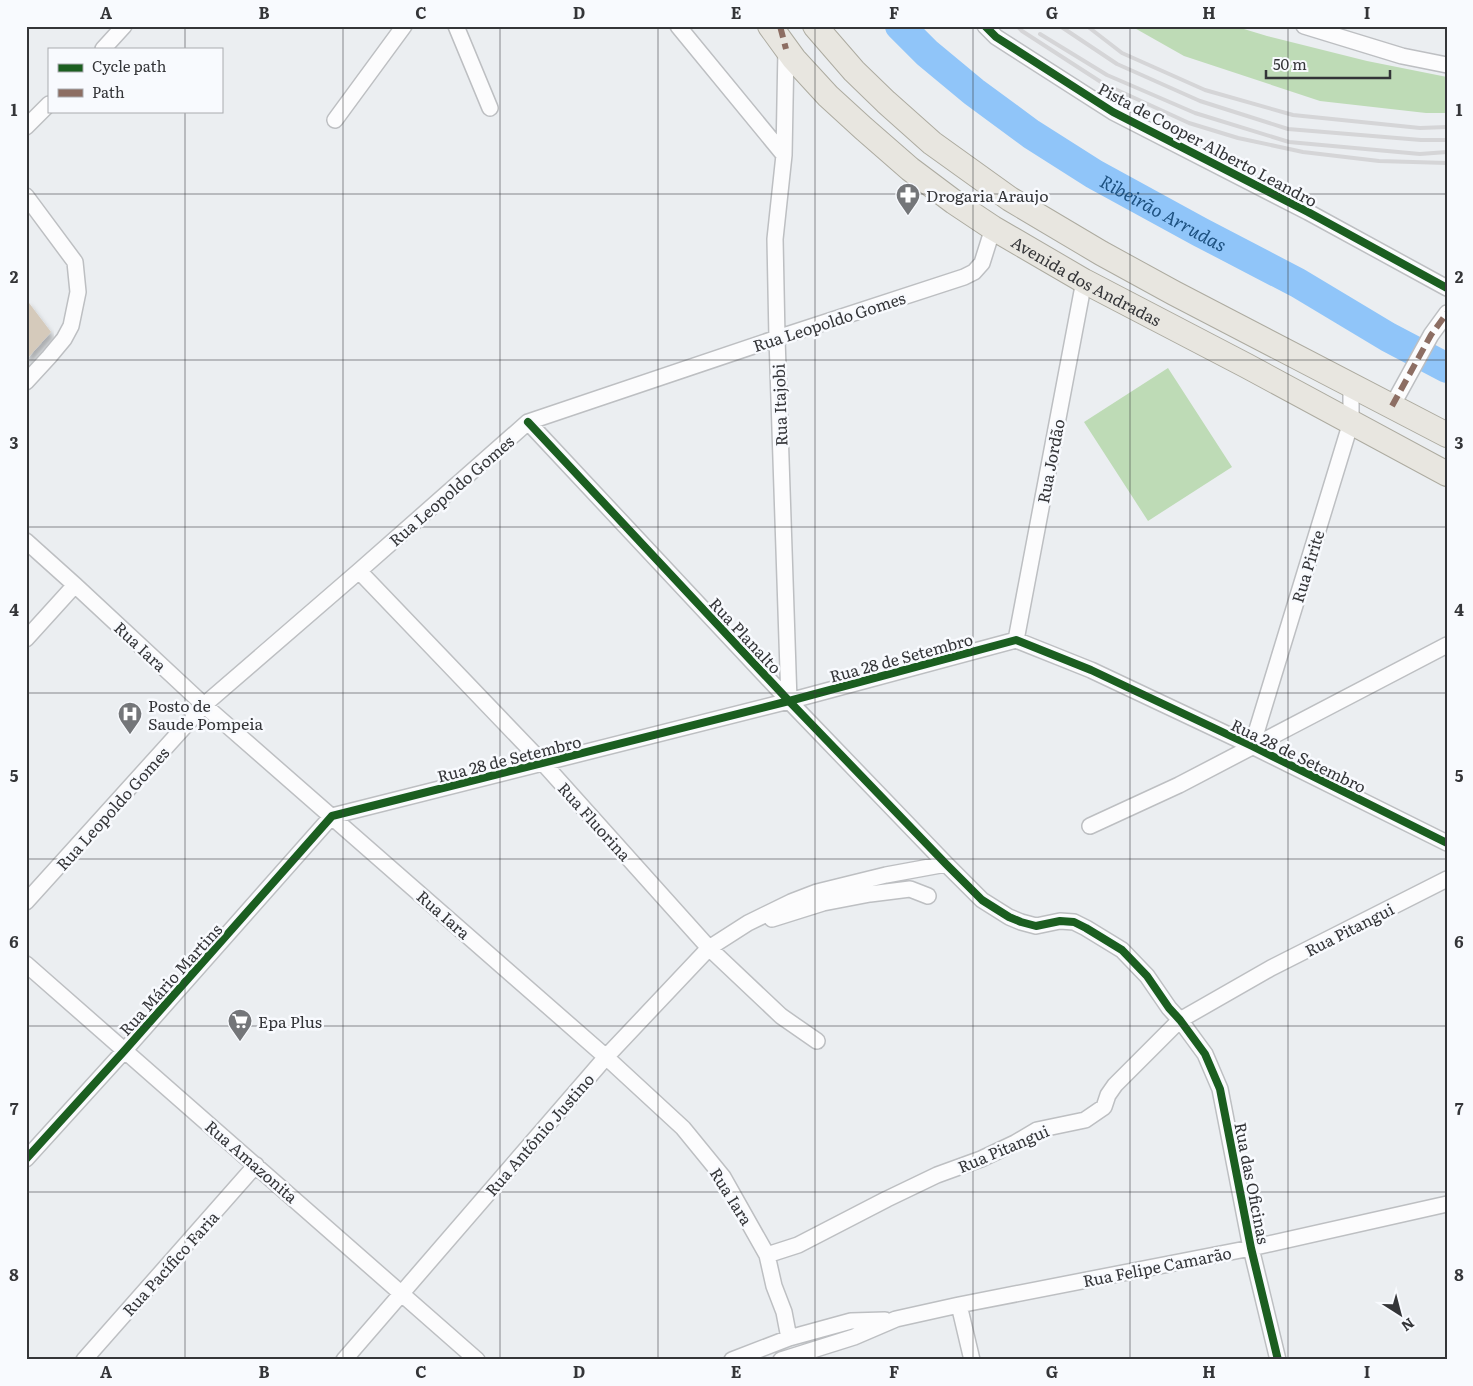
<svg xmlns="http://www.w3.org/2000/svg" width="1473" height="1386" font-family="Literata,serif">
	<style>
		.green { fill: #bedbb6 }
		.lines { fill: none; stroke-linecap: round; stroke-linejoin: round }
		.river { stroke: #90c5f9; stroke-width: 30 }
		.building { fill: #d5cabb; filter: url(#shadow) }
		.street-casing { stroke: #bdbfc2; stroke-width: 18 }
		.primary-casing { stroke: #adaba0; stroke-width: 26 }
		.street { stroke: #fcfcfd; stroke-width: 15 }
		.primary { stroke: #e8e6e0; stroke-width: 24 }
		.rail { stroke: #d5d5d7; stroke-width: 4 }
		.quiet { stroke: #8d6e63; stroke-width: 6; stroke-dasharray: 12 6; stroke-linecap: butt }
		.cycleway-casing { stroke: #f8fafe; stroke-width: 11 }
		.cycleway { stroke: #1b5e20; stroke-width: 8 }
		.grid { fill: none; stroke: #343538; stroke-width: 1; stroke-opacity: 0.55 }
		.labels { text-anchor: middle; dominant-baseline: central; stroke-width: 5; stroke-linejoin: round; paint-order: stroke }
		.street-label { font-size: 16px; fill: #343538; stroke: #f8fafe }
		.poi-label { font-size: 16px; fill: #343538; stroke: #f8fafe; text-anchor: start }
		.water-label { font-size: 18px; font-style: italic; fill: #1d5180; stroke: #f8fafe }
		.neatline { fill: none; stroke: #343538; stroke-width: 2 }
		.grid-label { font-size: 16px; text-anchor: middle; font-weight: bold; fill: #343538 }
	</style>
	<defs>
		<filter id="shadow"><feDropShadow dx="3" dy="5.5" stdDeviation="2.5" flood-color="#0004"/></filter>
	</defs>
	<rect width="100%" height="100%" fill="#ebeef1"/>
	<path class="green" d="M1131 26H1234L1267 36 1367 61 1447 77V113H1426L1320 101 1184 56Z
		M1168 368 1232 467 1148 521 1084 422Z"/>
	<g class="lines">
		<path class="river" id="s1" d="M900 26 927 53 974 92 1031 134 1094 174 1200 232 1298 283 1388 337 1447 368"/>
	</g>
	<path class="building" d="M26 299 51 332 26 360Z"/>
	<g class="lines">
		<defs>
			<path id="street" d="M456 26 490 108
				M678 26 784 155
				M985 26 996 37 1113 112 1308 212 1447 288
				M1304 26 1402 56 1447 65
				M103 49 124 26
				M786 49 784 155 775 239 777 338 789 701
				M335 120 404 26
				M26 127 49 104
				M26 196 75 262 78 292 71 326 64 339 49 357 26 382
				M1392 406 1431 335 1447 313
				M528 422 789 701 946 864 982 900 1009 917 1021 922 1036 926 1060 921 1074 922 1086 928 1122 950 1147 976 1169 1008 1180 1020 1205 1054 1220 1089 1251 1248 1278 1360
				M26 541 75 585 204 705 606 1057 683 1128 723 1177 767 1255 774 1286 784 1312 789 1338
				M359 571 543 763 709 948 781 1016 817 1041
				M26 639 75 585
				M1016 640 1084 281
				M1252 746 1351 422V385
				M1090 826 1179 785 1447 645
				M26 902 204 705 359 571 528 422 777 338 964 277 974 272 982 263 993 228
				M772 919 823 903 870 894 910 889 928 896
				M26 964 477 1360
				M26 1159 125 1050 332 816 789 701 1016 640 1091 670 1252 746 1447 843
				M767 1255 798 1245 887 1199 937 1175 981 1159 1015 1143 1037 1130 1085 1120 1104 1107 1108 1095 1115 1085 1180 1020 1271 968 1447 879
				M959 1305 972 1360
				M84 1360 256 1165
				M344 1360 606 1057 709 948 748 923 791 902 817 892 886 875 946 864
				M732 1360 789 1338 851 1321 885 1320
				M781 1360 854 1337 896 1319 959 1305 1251 1248 1447 1204"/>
			<g id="primary">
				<path id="s2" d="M770 26 794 59 828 96 863 128 910 169 954 202 993 228 1084 281 1247 366 1447 474"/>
				<path d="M815 26 854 71 886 102 932 143 1010 199 1101 253 1174 293 1447 435"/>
			</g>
		</defs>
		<use href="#street" class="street-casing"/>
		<use href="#primary" class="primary-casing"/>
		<use href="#street" class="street"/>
		<use href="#primary" class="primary"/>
		<path class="rail" d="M1017 26 1022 31 1104 84 1189 123 1238 138 1303 152 1379 161 1447 163
			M1060 26 1117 64 1200 101 1288 129 1421 140H1447
			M1087 26 1122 53 1205 90 1293 115 1420 128 1447 127
			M1040 34 1107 75 1195 113 1289 142 1420 154 1447 152"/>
		<path class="quiet" d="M780 26 786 49
			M1392 406 1431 335 1447 313"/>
		<defs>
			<path id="cycleway" d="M985 26 996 37 1113 112 1308 212 1447 288
				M528 422 789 701 946 864 982 900 1009 917 1021 922 1036 926 1060 921 1074 922 1086 928 1122 950 1147 976 1169 1008 1180 1020 1205 1054 1220 1089 1251 1248 1278 1360
				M26 1159 125 1050 332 816 789 701 1016 640 1091 670 1252 746 1447 843"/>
		</defs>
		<use href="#cycleway" class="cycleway-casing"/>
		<use href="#cycleway" class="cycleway"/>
	</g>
	<path class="grid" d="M185 26V49M343 26V1360M500 26V1360M658 26V1360M815 26V1360M973 26V1360M1130 26V1360M1288 26V1360M185 111V1360M26 194H1447M26 360H1447M26 527H1447M26 693H1447M26 859H1447M26 1026H1447M26 1192H1447"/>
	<defs>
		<symbol id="pharmacy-pin" viewBox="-11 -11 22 30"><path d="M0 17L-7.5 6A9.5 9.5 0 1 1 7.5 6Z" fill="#747679" stroke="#f8fafe"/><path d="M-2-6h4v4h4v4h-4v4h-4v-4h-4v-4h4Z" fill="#fff"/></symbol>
		<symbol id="hospital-pin" viewBox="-11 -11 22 30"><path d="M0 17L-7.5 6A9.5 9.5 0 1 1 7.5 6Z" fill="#747679" stroke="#f8fafe"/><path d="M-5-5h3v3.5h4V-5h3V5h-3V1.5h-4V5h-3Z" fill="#fff"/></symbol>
		<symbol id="supermarket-pin" viewBox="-11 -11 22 30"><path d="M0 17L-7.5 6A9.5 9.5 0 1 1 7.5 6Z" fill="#747679" stroke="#f8fafe"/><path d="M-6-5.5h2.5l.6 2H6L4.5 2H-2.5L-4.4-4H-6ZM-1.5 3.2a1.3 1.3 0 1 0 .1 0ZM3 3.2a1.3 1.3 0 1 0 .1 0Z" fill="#fff"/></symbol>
	</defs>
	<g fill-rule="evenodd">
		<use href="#pharmacy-pin" x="894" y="181" width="28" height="38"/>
		<use href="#hospital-pin" x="116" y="700" width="28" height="38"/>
		<use href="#supermarket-pin" x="226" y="1007" width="28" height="38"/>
	</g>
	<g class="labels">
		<g class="street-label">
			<text transform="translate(1208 144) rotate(28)">Pista de Cooper Alberto Leandro</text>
			<text stroke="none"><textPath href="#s2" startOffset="410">Avenida dos Andradas</textPath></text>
			<text transform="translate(829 321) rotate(-18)">Rua Leopoldo Gomes</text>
			<text transform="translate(779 405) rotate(-92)">Rua Itajobi</text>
			<text transform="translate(1050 461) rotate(-79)">Rua Jordão</text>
			<text transform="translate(451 490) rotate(-41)">Rua Leopoldo Gomes</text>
			<text transform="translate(1307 566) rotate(-73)">Rua Pirite</text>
			<text transform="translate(746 635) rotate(47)">Rua Planalto</text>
			<text transform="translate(141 646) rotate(43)">Rua Iara</text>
			<text transform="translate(901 657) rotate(-15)">Rua 28 de Setembro</text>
			<text transform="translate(1299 755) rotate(26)">Rua 28 de Setembro</text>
			<text transform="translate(509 758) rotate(-14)">Rua 28 de Setembro</text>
			<text transform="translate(112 808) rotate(-48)">Rua Leopoldo Gomes</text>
			<text transform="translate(595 821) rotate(48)">Rua Fluorina</text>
			<text transform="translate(444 914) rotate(41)">Rua Iara</text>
			<text transform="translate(1349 929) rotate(-27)">Rua Pitangui</text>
			<text transform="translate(170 979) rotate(-48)">Rua Mário Martins</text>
			<text transform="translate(539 1134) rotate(-49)">Rua Antônio Justino</text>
			<text transform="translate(1003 1148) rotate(-23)">Rua Pitangui</text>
			<text transform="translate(252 1161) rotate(41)">Rua Amazonita</text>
			<text transform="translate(1253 1183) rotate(79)">Rua das Oficinas</text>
			<text transform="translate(732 1196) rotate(58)">Rua Iara</text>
			<text transform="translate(170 1263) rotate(-48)">Rua Pacífico Faria</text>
			<text transform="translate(1157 1266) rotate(-11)">Rua Felipe Camarão</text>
		</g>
		<g class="poi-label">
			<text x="926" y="195">Drogaria Araujo</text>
			<text x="148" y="705">Posto de<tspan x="148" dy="18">Saude Pompeia</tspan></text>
			<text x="258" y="1021">Epa Plus</text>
		</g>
		<g class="water-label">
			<text stroke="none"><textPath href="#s1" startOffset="324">Ribeirão Arrudas</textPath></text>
		</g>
	</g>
	<rect width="1473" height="1386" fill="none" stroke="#f8fafe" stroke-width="55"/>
	<rect x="48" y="48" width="175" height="65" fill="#f8fafe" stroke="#aaabaf"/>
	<rect x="58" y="64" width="25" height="8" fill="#1b5e20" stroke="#aaabaf"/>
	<text x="92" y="72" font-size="15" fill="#343538">Cycle path</text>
	<rect x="58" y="89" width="25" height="8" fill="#8d6e63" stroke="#aaabaf"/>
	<text x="92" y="98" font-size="15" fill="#343538">Path</text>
	<g transform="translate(1400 1314) rotate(144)" stroke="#f8fafe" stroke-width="4" paint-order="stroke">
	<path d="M0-4L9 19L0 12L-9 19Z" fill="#343538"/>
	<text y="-8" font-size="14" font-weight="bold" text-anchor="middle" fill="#343538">N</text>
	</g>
	<path d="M1266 70v8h124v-8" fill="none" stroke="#343538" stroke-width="2.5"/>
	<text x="1273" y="70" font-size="15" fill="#343538" stroke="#f8fafe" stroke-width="4" paint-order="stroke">50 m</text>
	<rect x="28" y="28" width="1418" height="1330" class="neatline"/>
	<g class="grid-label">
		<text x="106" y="19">A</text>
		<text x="264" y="19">B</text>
		<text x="421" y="19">C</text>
		<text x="579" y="19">D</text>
		<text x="736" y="19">E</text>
		<text x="894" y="19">F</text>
		<text x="1052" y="19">G</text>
		<text x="1209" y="19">H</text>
		<text x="1367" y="19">I</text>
		<text x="14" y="116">1</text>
		<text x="1459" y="116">1</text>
		<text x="14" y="283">2</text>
		<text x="1459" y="283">2</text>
		<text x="14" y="449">3</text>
		<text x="1459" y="449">3</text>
		<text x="14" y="616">4</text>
		<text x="1459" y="616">4</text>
		<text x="14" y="782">5</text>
		<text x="1459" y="782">5</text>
		<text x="14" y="948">6</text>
		<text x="1459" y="948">6</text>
		<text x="14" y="1115">7</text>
		<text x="1459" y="1115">7</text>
		<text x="14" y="1281">8</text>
		<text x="1459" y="1281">8</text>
		<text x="106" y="1378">A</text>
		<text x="264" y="1378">B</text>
		<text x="421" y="1378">C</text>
		<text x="579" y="1378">D</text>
		<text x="736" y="1378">E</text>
		<text x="894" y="1378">F</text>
		<text x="1052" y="1378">G</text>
		<text x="1209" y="1378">H</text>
		<text x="1367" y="1378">I</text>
	</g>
</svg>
